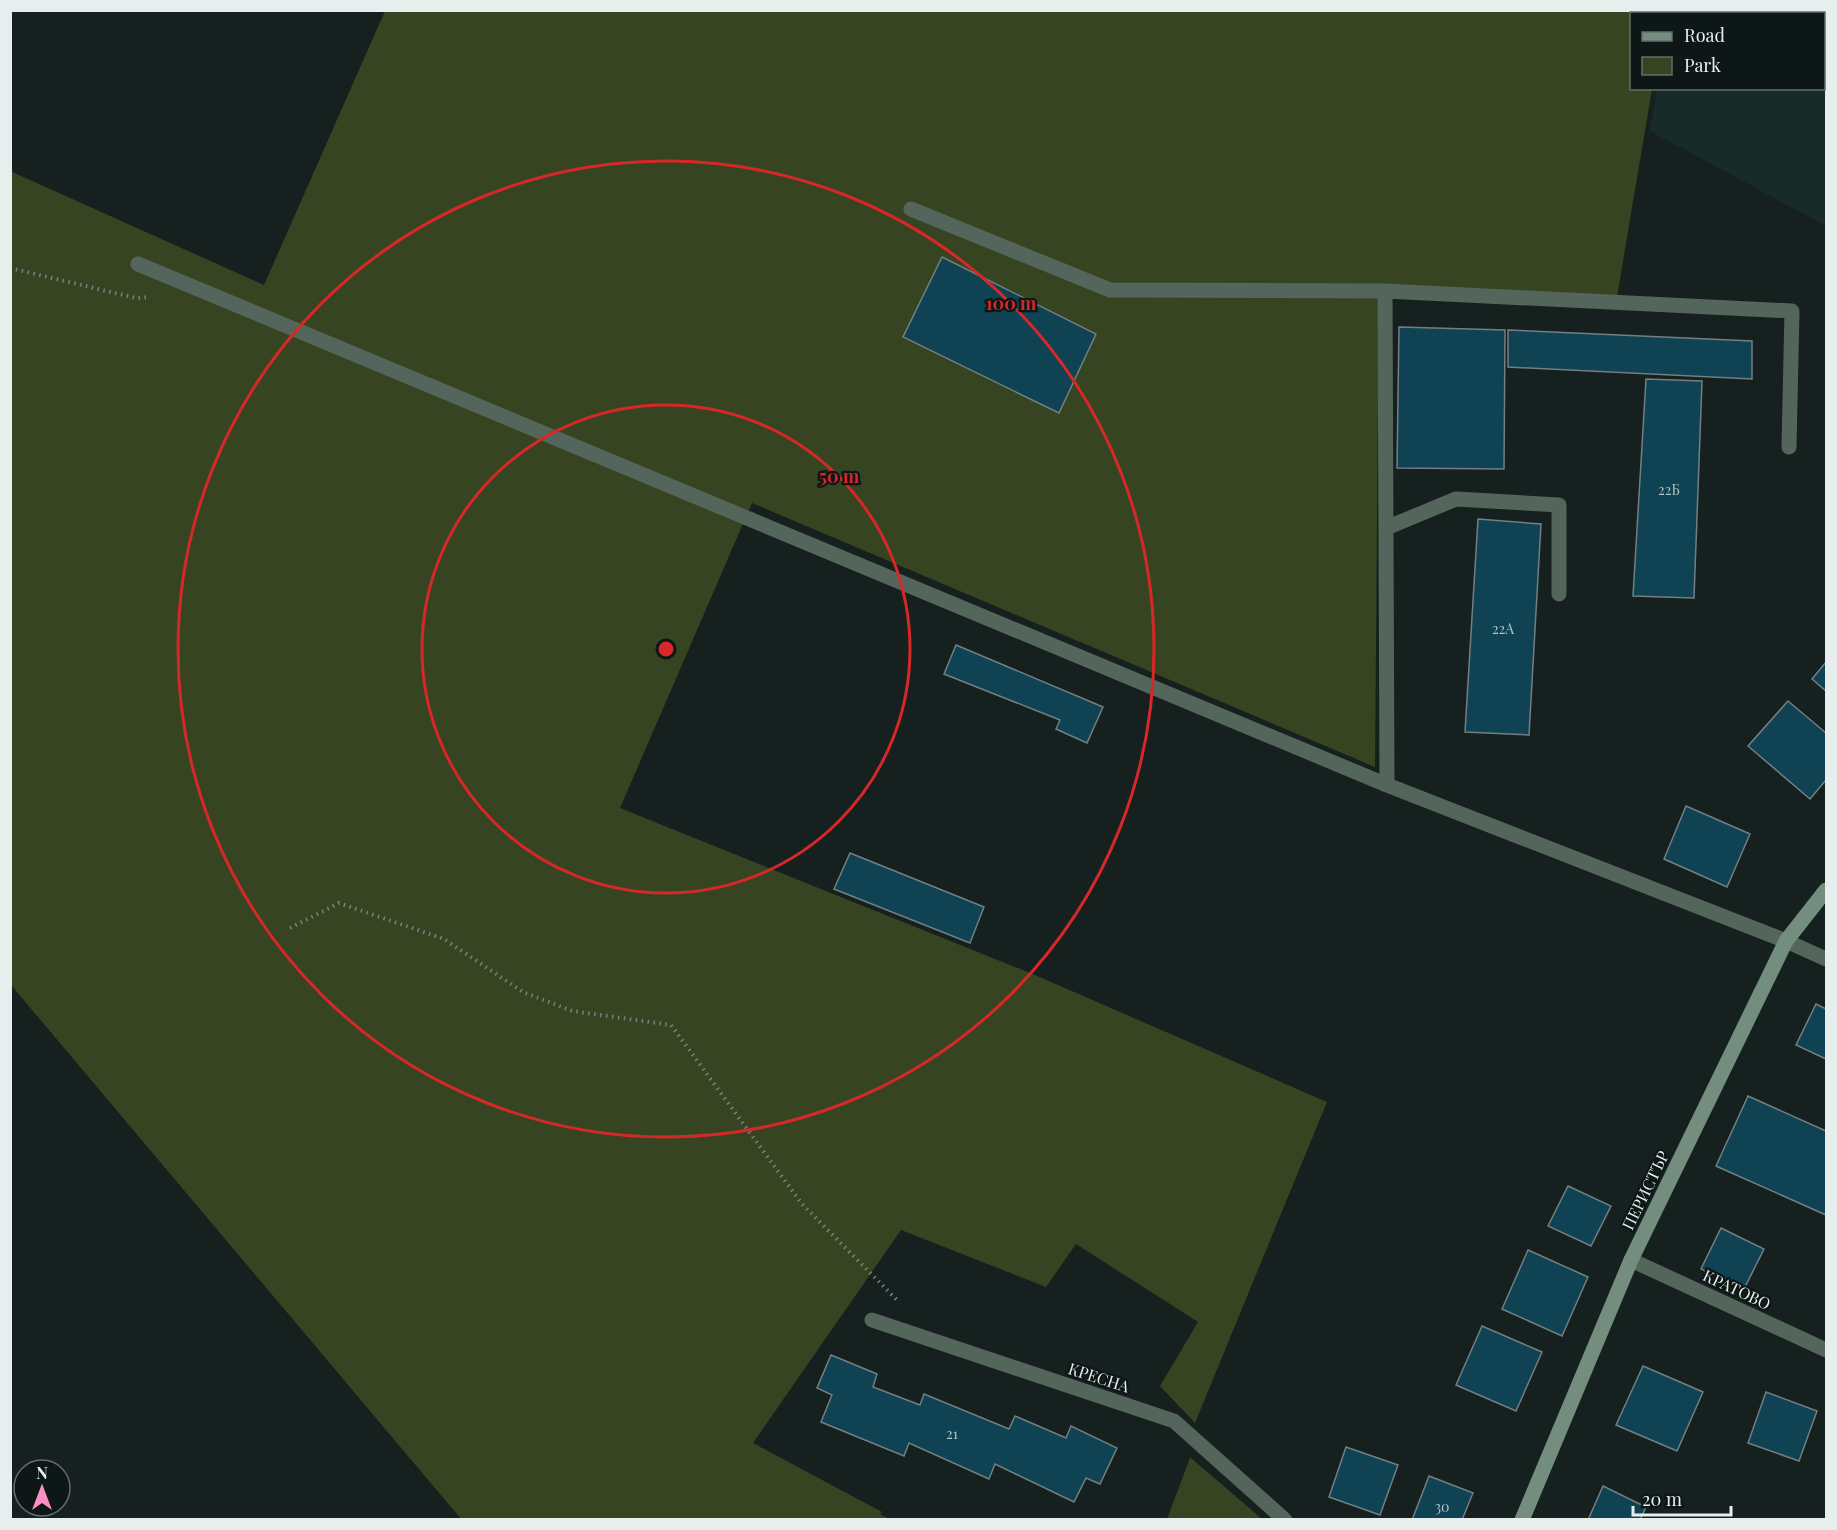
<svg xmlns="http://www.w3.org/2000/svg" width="1837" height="1530" font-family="'Playfair Display',serif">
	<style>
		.built { fill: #172b29 }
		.green { fill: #364421 }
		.building { fill: #0f4252; stroke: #737f83; stroke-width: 1.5 }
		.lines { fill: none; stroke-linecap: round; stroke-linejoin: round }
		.path { stroke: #778180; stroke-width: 4; stroke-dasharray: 1.5 4.5; stroke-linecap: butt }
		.street { stroke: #54655b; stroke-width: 15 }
		.secondary { stroke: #738e7e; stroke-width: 15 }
		.ring { fill: none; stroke: #d62828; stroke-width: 3 }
		.labels { text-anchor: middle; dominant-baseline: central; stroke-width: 4.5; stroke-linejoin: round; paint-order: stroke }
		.number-label { font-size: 14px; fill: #b1c4c7 }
		.street-label { font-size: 16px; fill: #e7efee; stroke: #0c1716 }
		.centre { fill: #d62828; stroke: #0c1716; stroke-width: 3 }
		.ring-label { font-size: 18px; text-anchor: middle; font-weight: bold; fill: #d62828; stroke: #0c1716; stroke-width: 4.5; stroke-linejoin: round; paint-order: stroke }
	</style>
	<rect width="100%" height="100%" fill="#15201f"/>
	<path class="built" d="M1670 11H1826V226L1650 131 1657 89 1824 88V14L1670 13Z"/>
	<path class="green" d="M385 11H1664V13L1632 14V88L1652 89 1617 297 1379 285 1375 767 752 503 620 808 1035 975 1327 1102 1195 1423 1160 1386 1198 1322 1076 1244 1046 1287 901 1230 753 1443 882 1512 880 1514 889 1519H461L11 985 10 171 264 285Z
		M1190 1458H1191L1262 1519H1167Z"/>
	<path class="building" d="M942 257 1096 334 1059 413 903 337Z
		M1399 327 1505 330 1504 469 1397 468Z
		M1508 330 1752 341V379L1508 367Z
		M1646 379 1702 381 1694 598 1633 596Z
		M1478 519 1541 524 1529 735 1465 732Z
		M956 645 1103 707 1087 743 1056 729 1060 720 944 674Z
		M1826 662V691L1812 679Z
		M1788 701 1826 733V780L1810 799 1748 746Z
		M1686 806 1750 834 1727 887 1664 859Z
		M850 853 984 907 970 943 834 889Z
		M1816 1004 1826 1009V1059L1796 1045Z
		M1748 1096 1826 1131V1215L1716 1166Z
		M1568 1186 1611 1206 1591 1246 1548 1226Z
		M1721 1228 1764 1249 1744 1289 1701 1269Z
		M1528 1250 1588 1277 1562 1336 1502 1309Z
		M1482 1326 1542 1352 1516 1411 1456 1385Z
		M831 1355 877 1374 873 1387 920 1405 924 1394 1009 1429 1015 1416 1066 1438 1071 1426 1117 1448 1100 1484 1086 1478 1074 1502 995 1464 989 1479 909 1443 904 1456 821 1422 832 1395 817 1388Z
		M1643 1366 1703 1392 1677 1451 1616 1425Z
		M1766 1392 1817 1411 1799 1461 1748 1443Z
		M1346 1447 1398 1465 1380 1515 1329 1497Z
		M1429 1476 1473 1493 1462 1520H1412Z
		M1603 1486 1646 1507 1640 1520H1588Z"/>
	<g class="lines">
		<path class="path" d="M10 268 136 298 150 297
			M290 928 339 903 444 939 523 992 572 1011 671 1025 802 1204 899 1302"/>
		<path class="street" d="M911 209 1110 290 1385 291
			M138 264 1387 785 1786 941 1826 959
			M1386 528 1456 499 1559 505V594
			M1387 785 1385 291 1792 311 1789 447
			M1631 1260 1826 1350
			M872 1320 1174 1421 1285 1520"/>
		<path class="secondary" d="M1522 1520 1631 1260 1786 941 1826 890"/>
	</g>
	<g class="ring">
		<circle cx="666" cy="649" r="244"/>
		<circle cx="666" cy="649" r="488"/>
	</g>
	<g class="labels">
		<g class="number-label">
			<text x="1669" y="489">22Б</text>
			<text x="1503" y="628">22А</text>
			<text x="952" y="1433">21</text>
			<text x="1442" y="1506">30</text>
		</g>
		<g class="street-label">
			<text transform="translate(1645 1190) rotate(-64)">ПЕРИСТЪР</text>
			<text transform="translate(1737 1289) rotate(25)">КРАТОВО</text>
			<text transform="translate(1099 1377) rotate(18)">КРЕСНА</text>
		</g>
	</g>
	<circle cx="666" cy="649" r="9" class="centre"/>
	<g class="ring-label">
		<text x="1011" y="310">100 m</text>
		<text x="839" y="483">50 m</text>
	</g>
	<rect width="1837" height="1530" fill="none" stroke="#e7efee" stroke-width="24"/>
	<rect x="1630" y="12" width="195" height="78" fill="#0c1716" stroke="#646d6c" stroke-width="1.5"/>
	<rect x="1642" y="32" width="30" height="9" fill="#738e7e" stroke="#646d6c" stroke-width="1.5"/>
	<text x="1684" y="42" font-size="18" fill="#e7efee">Road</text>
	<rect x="1642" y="57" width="30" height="18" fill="#364421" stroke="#646d6c" stroke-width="1.5"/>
	<text x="1684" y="72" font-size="18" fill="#e7efee">Park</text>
	<g transform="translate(42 1488)"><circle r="28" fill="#0c1716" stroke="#646d6c" stroke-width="1.5"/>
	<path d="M0-4.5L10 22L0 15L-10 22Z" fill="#fb8fc3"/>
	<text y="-9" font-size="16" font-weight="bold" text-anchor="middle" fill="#e7efee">N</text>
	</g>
	<path d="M1633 1506v9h98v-9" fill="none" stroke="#e7efee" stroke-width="3"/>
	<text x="1642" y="1506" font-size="18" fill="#e7efee" stroke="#0c1716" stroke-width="4.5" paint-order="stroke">20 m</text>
</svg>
